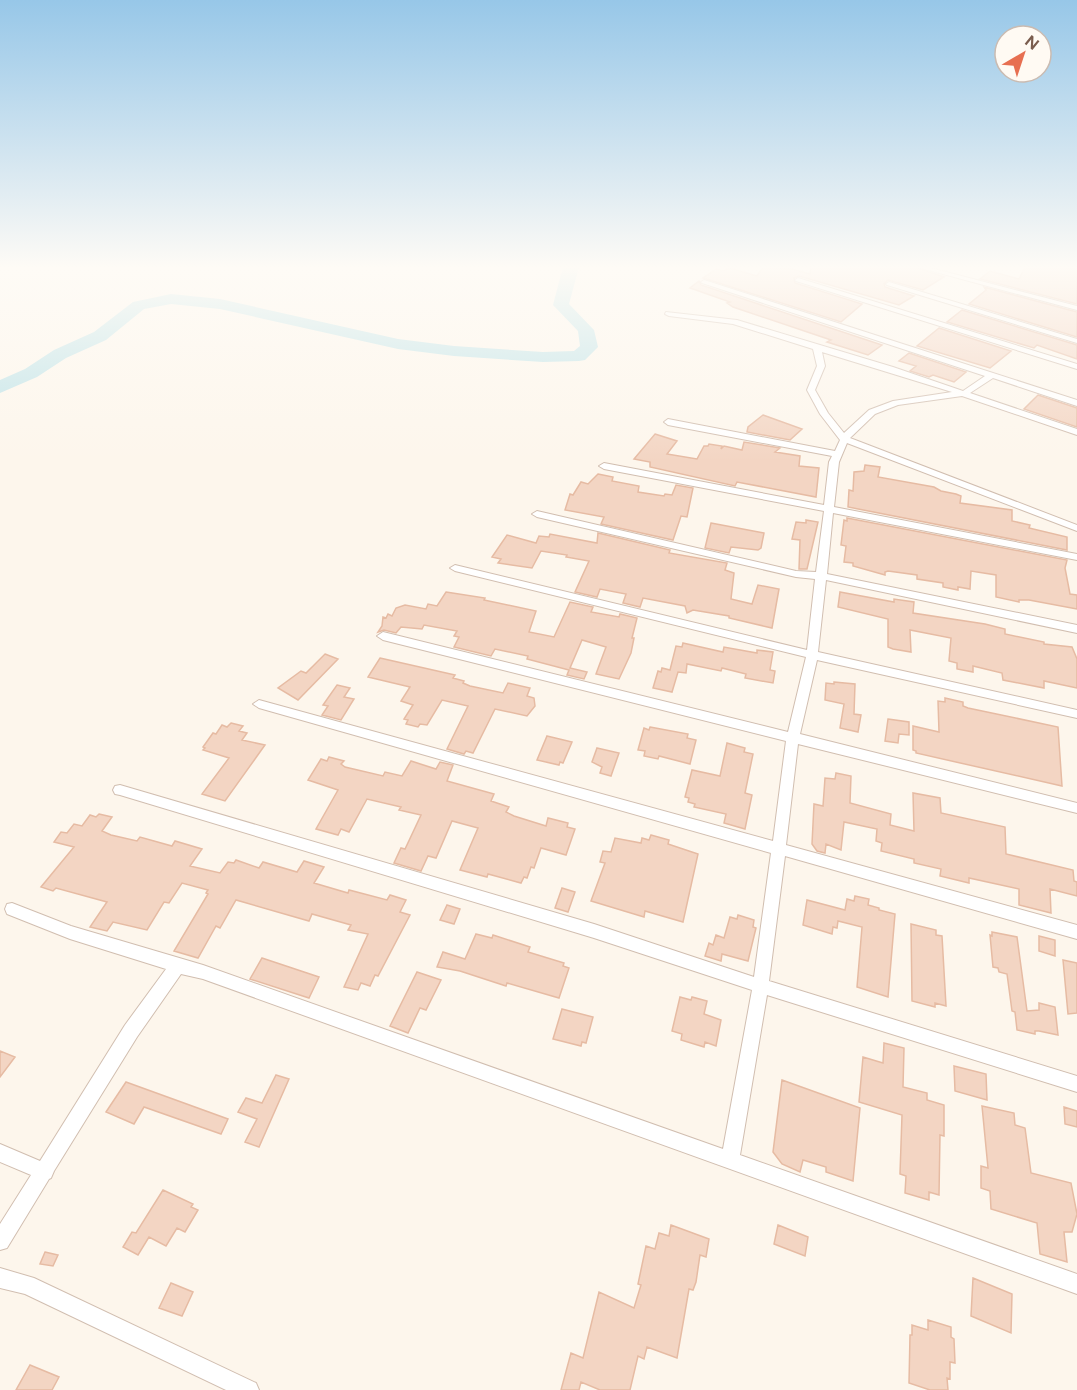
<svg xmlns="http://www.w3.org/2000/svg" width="1077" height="1390" font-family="Figtree,sans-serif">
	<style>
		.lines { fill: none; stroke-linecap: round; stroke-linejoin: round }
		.river { fill: #bfe3e8; fill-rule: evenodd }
		.building { fill: #f3d5c3; stroke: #e6bba3; stroke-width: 1.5 }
		.street-casing { stroke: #d1beb0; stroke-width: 2 }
		.street { fill: #fff; fill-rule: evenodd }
	</style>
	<rect width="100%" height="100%" fill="#fdf6ec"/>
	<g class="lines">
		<path class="river" d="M563 267H579L569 304 594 330 598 347 585 360 579 361 543 362 454 356 398 349 220 309 171 304 144 309 106 340 66 358 37 377 0 393V380L25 369 54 350 94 332 133 302 171 294 220 299 398 339 454 346 543 352 574 351 580 346 578 331 553 305Z"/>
	</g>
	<path class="building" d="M763 267 792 269 810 274 811 267H915L944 277 923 290 888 280 884 284 885 287 914 296 899 305 799 276 794 278 795 283 862 304 841 322 703 278 716 269 723 271 730 268 757 276Z
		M1025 267H1077V304L980 279 990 271 1019 279Z
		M699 281 701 285 882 345 868 355 827 342 831 340 733 307 727 303 730 302 690 288Z
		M984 287 1077 312V337L969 304 986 290Z
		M962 310 1077 345V359L1037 345 1034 348 947 322Z
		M939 328 1011 351 990 368 917 346Z
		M909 353 966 372 954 382 933 375 929 377 910 371 916 366 899 361Z
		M1038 395 1077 408V427L1024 409Z
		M763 415 802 429 790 440 747 432 748 427Z
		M655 434 677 441 667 454 697 459 704 446H708L709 444 722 446 721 449 724 446 742 450 744 442 780 448 775 452 800 456 799 466 819 468 816 497 737 482 735 486 650 467V462L634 459Z
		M865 465 880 467 878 477 934 487 941 491 956 494 961 496 960 503 1012 510V521L1030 525 1029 528 1067 537V550L848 507 849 490 853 491 854 472 864 471Z
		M598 474 613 477 612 481 639 486 638 492 664 496 665 494 672 495 676 485 693 488 687 517 681 516 673 540 601 524 604 517 565 510 570 494 573 495 581 482 588 484Z
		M847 518 1067 560 1065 568 1070 594 1077 595V609L1029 600H1019V602L996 597V575L971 571 970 589 958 587V590L943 587V583L917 579V575L888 571 885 572V575L853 566V563L844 562 846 546 841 545 844 520 847 521Z
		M806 520 818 522 807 569H799L800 540 792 539 796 522 806 523Z
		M711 523 764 533 761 548 758 550 731 547 729 553 705 548Z
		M598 533 670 550 669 553 727 563 725 570 734 573 731 599 752 604 758 585 779 589 772 628 729 618V616L693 610 687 613 685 606 643 598 640 607 623 603 626 594 600 589 597 597 575 592 589 561 566 557 567 555 541 551 532 568 498 563 501 559 492 557 507 535 536 543 539 536 549 537 550 534 597 543Z
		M446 592 485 598 484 600 536 611 529 632 554 637 570 602 593 607 591 612 619 617 620 614 637 618 632 638H634L631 653 619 679 596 674 606 647 582 640 570 668 587 672 584 679 567 675 569 670 527 659 528 656 495 649 491 656 454 647 459 637 454 636 457 631 424 625 422 629 401 627 396 633 384 630 378 632 382 626 383 617 386 618 388 614 392 616 396 608 405 605 426 609 428 604 437 606Z
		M840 592 894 602V599L914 602 913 613 985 624 1005 629V634L1044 642V644L1072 647 1077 659V688L1044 681V688L1003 680 1002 673 973 666V672L957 669V663L949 661 951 638 910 630 911 652 893 649 888 647V619L838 607Z
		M683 643 723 652 724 647 757 653V650L773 652 770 670 775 671 773 683 745 678 746 674 722 668 721 671 687 664 686 673 678 672 672 692 653 688 658 671 661 672 662 668 670 670 676 646 682 647Z
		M325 654 338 659 298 700 278 688 301 671 306 673Z
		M380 658 455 675 453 678 464 681 463 683 470 686 503 693 508 683 530 688 527 696 534 698 535 706 527 716 495 709 473 753 466 751 464 754 447 749 468 706 442 700 427 725 420 724 418 727 406 724 408 720 404 719 413 705 401 701 410 687 368 677Z
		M834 682 855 684 854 714 861 715 858 732 840 728 844 704 825 700 826 683 834 684Z
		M337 685 350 688 344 697 354 699 341 720 322 715 328 706 323 705Z
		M945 698 963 702V706L968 708 1058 727 1062 786 916 753V751L913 750V726L939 732 938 701 945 702Z
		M888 719 909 722V735L899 734 898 743 885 741Z
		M231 723 243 726 239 731 247 733 242 740 265 745 225 801 202 794 229 758 203 750 205 748 203 747 213 733 216 734 222 725 227 727Z
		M650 727 688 734 687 738 696 740 690 764 659 756 658 759 644 756 645 751 638 750 644 728 649 730Z
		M547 736 572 742 563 763 560 762 559 765 537 760Z
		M727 743 745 748 744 752 753 754 745 793 752 795 745 829 724 823 726 814 694 807 695 804 688 802 689 798 685 797 692 770 720 776Z
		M597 748 619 753 611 776 600 773 602 767 592 762Z
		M329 757 344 761 341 764 345 767 383 776 385 772 402 776 411 761 436 769 440 762 453 765 447 781 494 794 491 801 509 807 506 812 514 816 546 826 548 818 568 823 567 827 575 829 566 855 541 848 534 868 531 867 527 878 524 877 521 883 488 874 487 877 460 870 478 828 452 821 436 858 428 856 421 871 394 863 401 848 405 849 421 815 399 810 401 807 367 799 349 832 341 829 338 835 316 829 338 790 308 780 321 759 327 761Z
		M836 773 851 776 850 803 891 814 890 825 914 831 913 793 940 798 941 813 1005 827 1006 854 1073 870 1074 881 1077 882V896L1050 889 1051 913 1019 905V889L969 878V883L940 876 941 869 914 863V859L881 851 882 843 876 841 877 829 844 822 841 850 826 844 825 853 817 851 812 844 814 804 823 806 825 778 835 779Z
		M99 814 112 817 102 831 111 835 137 841 140 837 172 846 175 841 202 849 190 866 220 873 228 862 234 863 236 860 259 868 263 862 297 872 304 861 324 867 314 883 348 893 349 890 387 900 390 895 406 900 400 912 410 915 378 976 375 975 370 986 361 983 358 990 344 987 368 934 348 930 351 925 312 914 309 921 236 900 220 928 216 926 198 958 174 951 208 894 206 893 208 890 182 883 169 903 164 902 147 930 113 922 107 931 90 927 107 902 56 888 53 891 41 887 74 847 54 842 61 832 67 833 74 824 82 826 90 815 96 817Z
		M651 835 669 840 668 844 698 854 683 922 645 911 644 917 591 901 605 863 600 862 603 851 611 852 615 838 641 843 642 838 649 840Z
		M562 888 575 892 568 912 555 908Z
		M855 896 869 899 868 905 879 908V910L895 914 888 997 857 987 862 927 838 921 837 928 833 927 832 934 803 925 807 900 845 910 847 899 854 901Z
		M447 905 460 909 454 924 440 920Z
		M738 915 754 920 753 927 756 928 748 961 722 954 721 961 705 956 709 943 713 945 716 935 724 938 730 917 737 919Z
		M911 924 936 930V935L942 936 946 1006 935 1003V1007L912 1001Z
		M992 932 1017 937 1027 1011 1039 1010V1003L1055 1007 1058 1035 1039 1031H1035V1034L1017 1030 1015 1012 1012 1011 1007 974 999 972 998 968 993 967 990 935 992 936Z
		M476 934 492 938 493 935 530 947 528 952 564 963 563 966 569 968 559 998 507 983 506 986 460 971 437 967 443 952 465 959Z
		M1039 936 1055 940V956L1039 951Z
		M262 958 319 977 309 998 250 979Z
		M1063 960 1077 963V1013L1068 1014Z
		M417 972 441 980 426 1010 420 1008 408 1033 390 1026Z
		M680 997 691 1000 692 997 707 1001 704 1014 721 1020 716 1046 705 1042 704 1047 681 1040 682 1034 672 1031Z
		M562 1009 593 1017 586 1043 582 1042 581 1046 553 1039Z
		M884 1043 904 1048 903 1087 927 1093V1100L944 1105V1136L940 1135 939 1195 929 1192V1200L905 1193 906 1176 900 1174 902 1115 859 1102 863 1057 883 1063Z
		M0 1051 15 1057 0 1077Z
		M954 1066 986 1074 987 1100 955 1091Z
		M276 1075 289 1079 259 1147 245 1142 257 1119 238 1112 246 1098 262 1103Z
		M782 1080 860 1108 853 1181 826 1172V1167L803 1160 800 1172 782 1164 773 1152Z
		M126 1082 228 1119 221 1134 144 1107 134 1124 106 1112Z
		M982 1106 1014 1113 1015 1125 1025 1128 1031 1173 1071 1183 1077 1214 1072 1232H1064L1067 1262 1040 1254 1037 1223 991 1209 990 1191 981 1188V1166L988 1168Z
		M1064 1107 1077 1111V1127L1065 1124Z
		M163 1190 193 1204 191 1207 198 1210 185 1232 177 1228 166 1246 149 1237 138 1255 123 1247 132 1232 136 1233Z
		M671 1225 709 1239 706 1257 700 1255 696 1282 693 1290 689 1289 677 1358 647 1347 644 1359 638 1356 630 1390H600L581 1382 579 1390H561L571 1353 583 1358 599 1292 634 1308 641 1285 638 1284 646 1246 655 1249 659 1233 669 1236Z
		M778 1225 808 1237 805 1256 774 1244Z
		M45 1252 58 1255 53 1266 40 1264Z
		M973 1278 1012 1294 1011 1333 971 1316Z
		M171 1283 193 1292 182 1316 159 1308Z
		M928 1320 951 1327V1337L954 1339 955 1363 950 1362V1379L947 1378 948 1390H930L909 1383 910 1335H912V1325L928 1330Z
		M30 1365 59 1377 52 1390H16Z"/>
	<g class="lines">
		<defs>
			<path id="street" d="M917 267H927L1077 306V310Z
				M798 278 1077 364V369L796 281 795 280Z
				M704 280 1077 400V406L993 378 970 393 1077 429V435L962 396 898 405 875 414 850 438 1077 525V531L847 443 839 462 834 507 1077 554V560L833 513 827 574 1077 625V633L826 580 818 652 1077 710V718L817 660 800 734 1077 803V813L798 744 786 845 1077 925V939L785 856 769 981 1077 1076V1092L767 995 740 1155 1077 1274V1294L203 979 181 974 137 1037 54 1171 51 1178 49 1179 7 1248 0 1250V1224L31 1175 0 1162V1144L40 1161 125 1025 166 969 70 939 7 914 5 909 7 904 12 903 71 926 203 965 723 1149 752 990 594 938 120 795 115 794 113 790 115 786 120 785 594 924 754 977 771 853 259 708 253 704 259 700 773 841 786 741 383 640 377 636 383 632 788 732 806 657 455 571 450 568 455 565 807 650 815 579 796 577 537 517 532 514 537 511 796 571 816 572 824 511 604 469 599 466 604 463 824 505 829 462 832 456 668 425 664 422 668 419 835 451 840 440 820 414 807 390 817 366 813 349 733 324 669 316 665 314 666 312 737 320 893 367 963 391 985 376 702 283 701 282ZM822 352 952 392 893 401 869 410 844 433 828 413 815 390 825 366Z
				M889 282 1077 339V343L887 285 886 284Z
				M0 1268 34 1278 256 1383 259 1390H226L25 1294 0 1288Z"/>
		</defs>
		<use href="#street" class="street-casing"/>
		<use href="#street" class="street"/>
	</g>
	<linearGradient id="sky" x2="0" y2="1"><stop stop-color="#97c7e8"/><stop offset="0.58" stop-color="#fefbf6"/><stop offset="1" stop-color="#fefbf6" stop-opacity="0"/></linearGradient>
	<rect width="1077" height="461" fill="url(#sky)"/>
	<g transform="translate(1023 54) rotate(39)"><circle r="28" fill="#fffaf3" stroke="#cabbb1" stroke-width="1.5"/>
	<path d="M0-4.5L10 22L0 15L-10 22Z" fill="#e76f51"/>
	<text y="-9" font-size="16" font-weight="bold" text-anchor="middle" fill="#7a5c4d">N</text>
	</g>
</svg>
